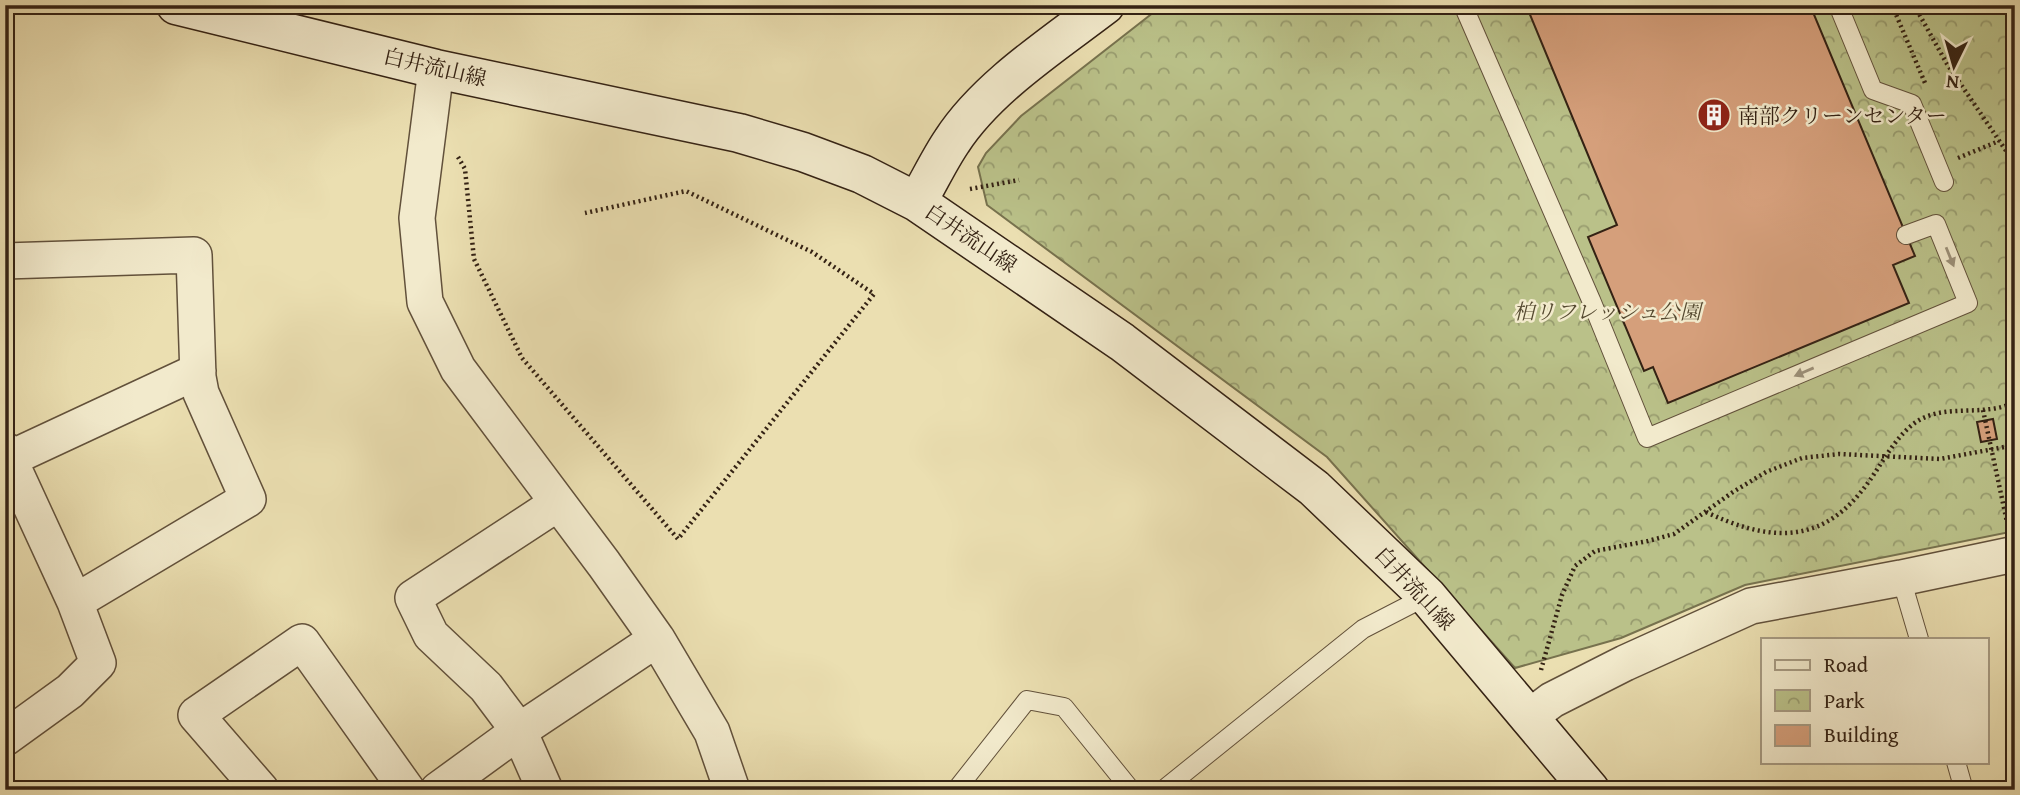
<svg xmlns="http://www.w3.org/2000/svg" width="2020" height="795" font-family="'Gentium Book Plus','Noto Serif JP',serif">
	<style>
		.park { fill: url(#park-crowns); stroke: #77724e; stroke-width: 2 }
		.building { fill: #d59f7b; stroke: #342214; stroke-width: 2 }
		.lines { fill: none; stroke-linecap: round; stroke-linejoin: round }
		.lane-casing { stroke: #62513b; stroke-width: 20 }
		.street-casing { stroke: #62513b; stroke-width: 38 }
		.secondary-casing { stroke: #342214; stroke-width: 41 }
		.path { stroke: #342214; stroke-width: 4.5; stroke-dasharray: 2 3.5; stroke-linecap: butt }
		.lane { stroke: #f2eacc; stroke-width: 18 }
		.street { stroke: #f2eacc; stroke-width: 35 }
		.secondary { stroke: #f2eacc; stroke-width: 38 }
		.oneway { fill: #9c9079 }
		.labels { text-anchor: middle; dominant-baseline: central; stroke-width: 5; stroke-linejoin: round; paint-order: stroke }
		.street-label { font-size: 21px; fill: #342214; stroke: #f2eacc }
		.poi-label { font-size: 21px; fill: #342214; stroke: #f2eacc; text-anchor: start }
		.park-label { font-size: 21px; font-style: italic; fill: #564a31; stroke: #f2eacc }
	</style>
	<defs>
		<pattern id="park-crowns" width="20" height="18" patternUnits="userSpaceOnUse" patternTransform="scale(1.75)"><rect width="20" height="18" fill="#bac189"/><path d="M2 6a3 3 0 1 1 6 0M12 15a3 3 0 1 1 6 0" fill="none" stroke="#989c6f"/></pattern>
	</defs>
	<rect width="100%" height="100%" fill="#ebdfb1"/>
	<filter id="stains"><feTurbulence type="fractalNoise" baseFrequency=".00286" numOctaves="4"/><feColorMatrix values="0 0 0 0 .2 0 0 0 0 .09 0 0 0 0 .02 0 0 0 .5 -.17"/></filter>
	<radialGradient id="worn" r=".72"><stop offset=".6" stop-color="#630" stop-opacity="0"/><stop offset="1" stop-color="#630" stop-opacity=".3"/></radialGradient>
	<path class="park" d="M1163 5H2015V531L1745 585 1621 638 1515 668 1327 457 987 205 978 167 986 153 1021 116Z"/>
	<path class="building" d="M1526 5H1810L1915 256 1893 265 1909 303 1668 403 1653 367 1644 371 1588 237 1617 225Z
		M1993 419 1997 439 1981 442 1977 422Z"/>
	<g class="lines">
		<defs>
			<path id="lane" d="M1463 5 1591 300 1647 438 1968 303 1936 224 1906 235
				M1838 5 1873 90 1912 104 1944 182
				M1901 578 1919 639
				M1956 762 1964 790
				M956 790 1027 700 1064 707 1131 790
				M1163 790 1363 629 1427 596"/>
			<path id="street" d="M436 69 417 218 425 302 458 369 604 564 657 639 712 732 732 790
				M5 261 194 255 198 377 201 393 248 499 75 602 5 450
				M9 459 198 371
				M1528 718 1552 700 1625 663 1751 606 1901 578 2015 554
				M5 738 70 691 98 663 75 602
				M261 790 196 715 302 642 407 790
				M438 790 519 731 657 639
				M545 790 519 731 486 687 431 635 413 598 558 503"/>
			<path id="secondary" d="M176 5 436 69 739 133 803 152 862 174 917 202 1122 342 1314 488 1427 596 1590 790
				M917 202C929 182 939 160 952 141 987 87 1054 44 1105 5"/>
		</defs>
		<use href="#lane" class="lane-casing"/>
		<use href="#street" class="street-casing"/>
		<use href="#secondary" class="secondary-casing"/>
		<path class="path" d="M1892 5 1925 83
			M1914 5 1947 64 2015 164
			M458 157 465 169 474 259 522 358 678 539 874 294 812 252 686 191 585 213
			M1958 158 1999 141
			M970 189 1019 180
			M1983 410 2007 522
			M1706 512C1763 539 1816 547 1860 493 1880 470 1894 434 1921 419 1950 404 1986 417 2015 402
			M1541 670 1562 595 1575 566 1595 551 1648 541 1674 534 1733 492 1766 472 1802 458 1839 454 1940 459 2015 445"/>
		<use href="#lane" class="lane"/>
		<use href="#street" class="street"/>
		<use href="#secondary" class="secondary"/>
	</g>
	<defs><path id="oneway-solid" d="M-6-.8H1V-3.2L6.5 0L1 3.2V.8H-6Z" transform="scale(1.75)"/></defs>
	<g class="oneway">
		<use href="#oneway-solid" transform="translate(1950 257) rotate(68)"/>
		<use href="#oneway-solid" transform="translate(1804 372) rotate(157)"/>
	</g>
	<defs>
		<symbol id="building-disc" viewBox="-11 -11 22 22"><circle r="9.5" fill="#8f2418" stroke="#f2eacc"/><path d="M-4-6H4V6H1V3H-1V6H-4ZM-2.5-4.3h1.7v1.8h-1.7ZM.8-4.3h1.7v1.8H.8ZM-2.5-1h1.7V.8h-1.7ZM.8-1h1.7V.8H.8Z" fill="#fff"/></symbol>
	</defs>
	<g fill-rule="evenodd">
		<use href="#building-disc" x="1695" y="96" width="38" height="38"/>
	</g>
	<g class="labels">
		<g class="street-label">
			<text transform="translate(435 67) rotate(13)">白井流山線</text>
			<text transform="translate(971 238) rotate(34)">白井流山線</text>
			<text transform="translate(1415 588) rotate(47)">白井流山線</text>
		</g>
		<g class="poi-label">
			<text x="1738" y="115">南部クリーンセンター</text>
		</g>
		<g class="park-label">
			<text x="1607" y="311">柏リフレッシュ公園</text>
		</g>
	</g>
	<rect width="2020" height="795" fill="none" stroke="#ebdfb1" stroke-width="28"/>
	<rect x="7" y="7" width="2006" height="781" fill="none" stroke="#342214" stroke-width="3.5"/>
	<rect x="14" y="14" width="1992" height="767" fill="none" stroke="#342214" stroke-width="2"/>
	<rect x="1761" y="638" width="228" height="126" fill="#f2eacc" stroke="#a69a82" stroke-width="2"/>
	<rect x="1775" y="660" width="35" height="10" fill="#f2eacc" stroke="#a69a82" stroke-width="2"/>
	<text x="1824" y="672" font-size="21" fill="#342214">Road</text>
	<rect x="1775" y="690" width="35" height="21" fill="url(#park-crowns)" stroke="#a69a82" stroke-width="2"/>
	<text x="1824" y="708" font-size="21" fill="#342214">Park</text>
	<rect x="1775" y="725" width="35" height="21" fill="#d59f7b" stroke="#a69a82" stroke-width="2"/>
	<text x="1824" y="742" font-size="21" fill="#342214">Building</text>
	<g transform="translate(1954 66) rotate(185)" stroke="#f2eacc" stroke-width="5" paint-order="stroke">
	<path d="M0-5L12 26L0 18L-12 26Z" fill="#342214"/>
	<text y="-10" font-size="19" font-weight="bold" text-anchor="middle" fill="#342214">N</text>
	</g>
	<rect width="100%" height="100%" filter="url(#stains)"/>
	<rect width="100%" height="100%" fill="url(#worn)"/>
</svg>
